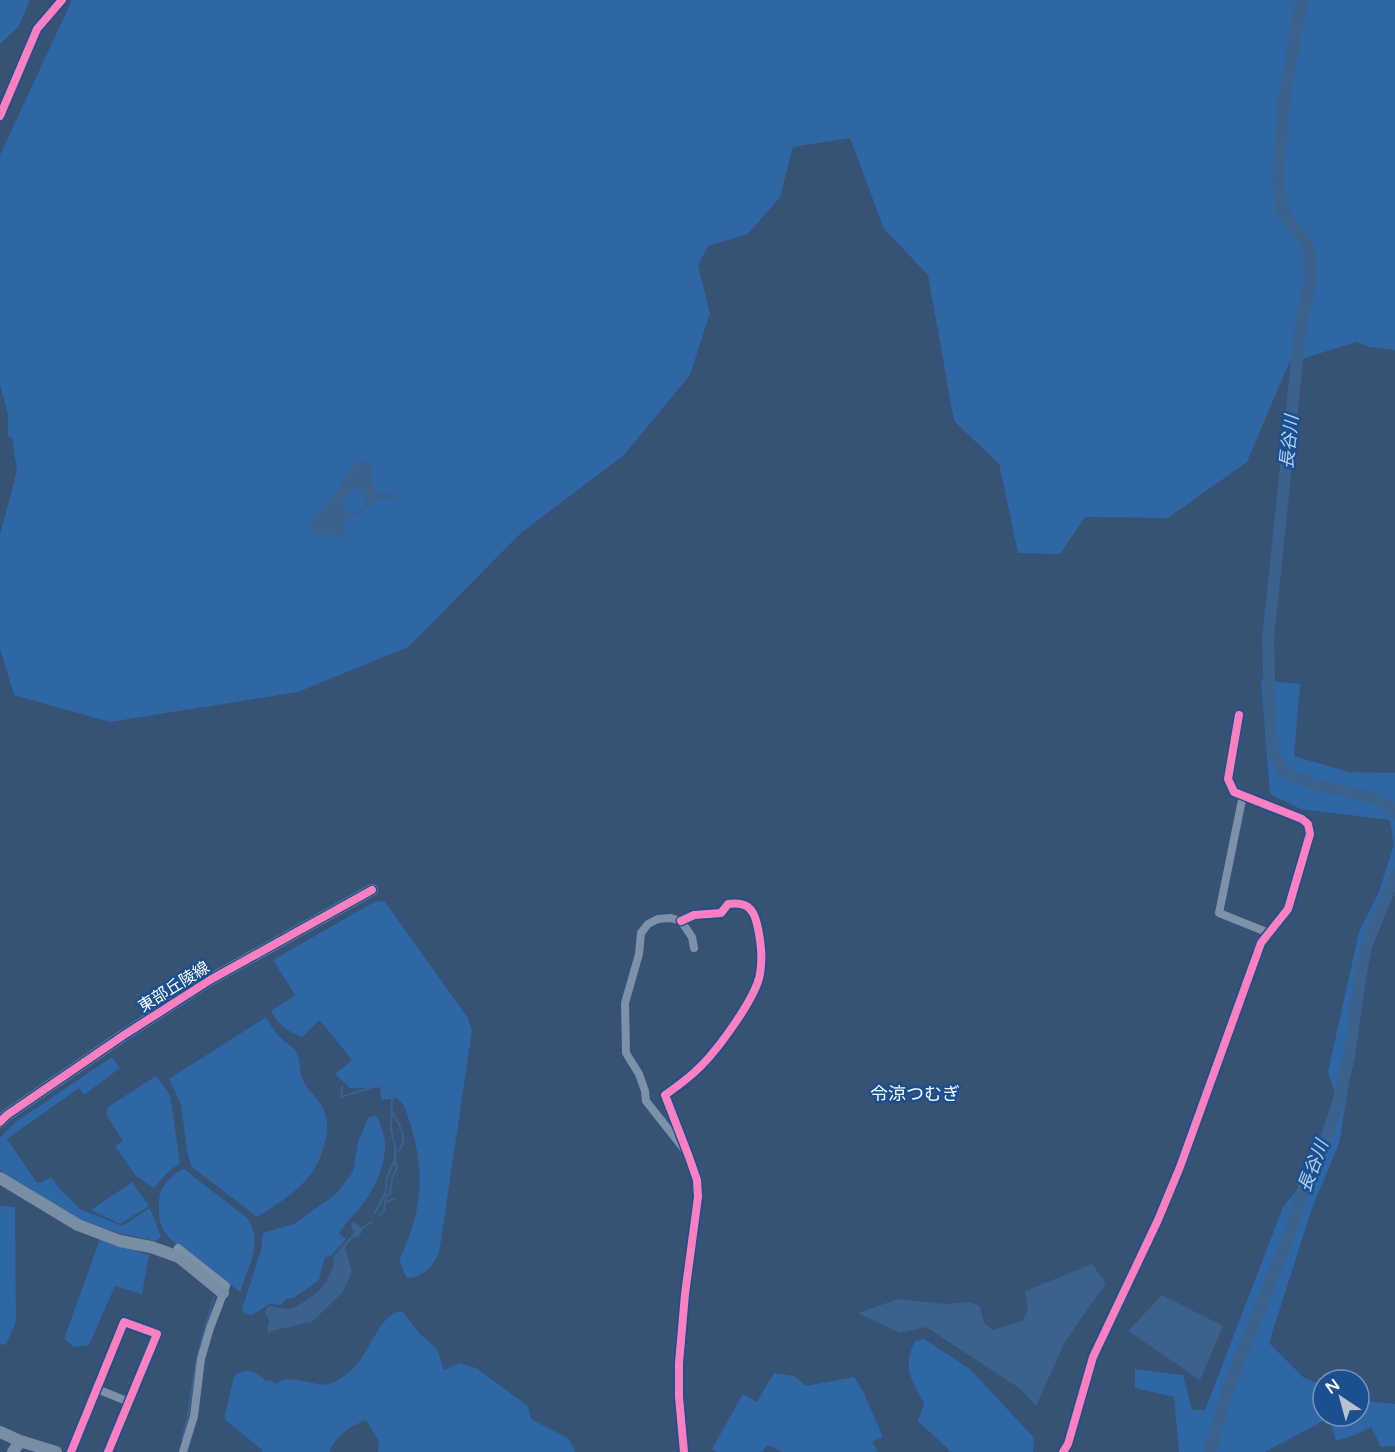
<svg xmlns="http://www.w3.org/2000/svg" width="1395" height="1452" font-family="'Varela Round','Noto Sans JP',sans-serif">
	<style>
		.green { fill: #2f66a5 }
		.water { fill: #3b618d; fill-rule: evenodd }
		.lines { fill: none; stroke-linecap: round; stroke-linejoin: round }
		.stream { stroke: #3b618d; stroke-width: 2 }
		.river { stroke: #3b618d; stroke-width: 12 }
		.street { stroke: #7d92a8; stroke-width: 8 }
		.secondary { stroke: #798da4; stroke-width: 12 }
		.cycleway-casing { stroke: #1b4f8f; stroke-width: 11 }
		.cycleway { stroke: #ff80c0; stroke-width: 8 }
		.labels { text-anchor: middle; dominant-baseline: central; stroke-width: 5; stroke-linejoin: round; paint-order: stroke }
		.street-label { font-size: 16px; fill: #fff; stroke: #1b4f8f }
		.water-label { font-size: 18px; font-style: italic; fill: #b5d3f5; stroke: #1b4f8f }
		.neighbourhood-label { font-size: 18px; fill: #fff; stroke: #1b4f8f }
	</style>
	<rect width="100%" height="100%" fill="#365274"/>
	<path class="green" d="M0 0H30L19 26 0 44Z
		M72 0H1395V350L1370 347 1356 342 1289 363 1247 462 1168 518 1085 517 1060 554 1018 553 999 464 954 421 928 275 884 229 850 138 793 147 780 197 748 234 708 246 698 265 710 313 690 375 624 455 521 533 408 647 298 692 110 722 14 695 0 649V535L17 470 12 438 8 436V414L0 385V155Z
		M1261 680 1300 684 1294 756 1349 772 1395 773V882L1371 948 1339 1144 1312 1208 1269 1343 1303 1377 1323 1386V1416H1359V1400L1395 1404V1446L1381 1447 1371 1427 1355 1435 1336 1441 1329 1418 1265 1452H1179L1174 1397 1135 1388V1369L1183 1375 1192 1410H1205L1283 1207 1301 1185 1323 1131 1335 1093 1328 1072 1359 932 1379 892 1394 844 1390 820 1301 809 1270 794Z
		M376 901 385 902 468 1018 472 1031 439 1253C432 1267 424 1277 407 1278L399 1261C421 1213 426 1178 411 1126 407 1115 406 1104 397 1098L381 1100 380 1088H350L335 1074 352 1060 320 1020 302 1037C287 1031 279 1026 271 1011L295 995 273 960Z
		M266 1017C271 1025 275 1033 282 1039 287 1044 292 1045 296 1052 301 1060 299 1069 302 1078 306 1090 320 1098 325 1113 329 1125 327 1138 323 1149 313 1183 286 1199 257 1217L192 1167 188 1156 181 1105 169 1079Z
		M112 1057 120 1068 84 1095 79 1088 7 1139 37 1183 42 1182 51 1177 60 1189 80 1209 122 1226 150 1208 161 1237 156 1241 118 1233 80 1220 0 1170V1138L14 1123Z
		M156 1076 170 1095 180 1163 166 1174 154 1188 136 1176 115 1146 123 1141 106 1114 108 1107Z
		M375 1115C381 1120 381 1128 384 1136 389 1158 376 1187 362 1205 353 1216 347 1220 339 1234L346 1239 331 1256 325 1257 319 1280 295 1297 285 1300 281 1305 270 1304 252 1315 245 1314 242 1309 261 1250 263 1233 294 1224 336 1194 353 1172 358 1142 368 1118Z
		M184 1169 247 1218C264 1240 248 1268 240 1292 223 1278 175 1248 164 1231 158 1222 159 1211 159 1200 160 1186 172 1174 184 1169Z
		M132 1182 149 1206 120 1224 91 1210Z
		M0 1206 15 1207 16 1322 6 1345 0 1344Z
		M100 1239 149 1255 142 1294 115 1286 89 1345 74 1347 64 1339Z
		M402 1311 419 1333 437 1349 444 1370 459 1363 476 1368 528 1406 531 1419 569 1439 576 1452H378L379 1441 366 1420C350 1426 337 1435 329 1452H263L260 1448 224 1419 234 1376C246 1367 255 1371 266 1381L271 1380 275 1384C291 1372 311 1387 329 1384 336 1383 344 1376 349 1372 368 1359 378 1313 402 1311Z
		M924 1339 971 1370 1034 1438 1033 1452H951L918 1421 924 1403C911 1379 902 1368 915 1341Z
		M774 1373 794 1376 806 1386 854 1377 864 1393 883 1437 872 1442 878 1452H782L768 1445 761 1452H717L712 1449 743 1394 757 1402Z"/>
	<path class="water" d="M361 460 366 461 371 464V482L376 492 400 496V498C383 496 376 502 363 511 357 515 350 516 344 520L346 532 342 537 313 533 311 526 313 519 332 498 351 469ZM355 487 359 488 367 496 365 506 359 511 353 513 345 510 342 500Z
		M354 1222 360 1226 362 1232 358 1237 352 1238 345 1247 352 1272 343 1292 311 1323 307 1322C294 1328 281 1326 269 1333L267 1330 269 1320 265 1314 266 1309 270 1306 289 1309 296 1307 318 1292 327 1281 334 1264 333 1257 353 1234 354 1232 351 1225Z
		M1092 1264 1106 1283 1065 1342 1036 1406 1019 1388 926 1327 900 1333 858 1313 898 1299 946 1304 970 1302 980 1306 984 1323 993 1330 1022 1321 1028 1310 1025 1291Z
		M1162 1295 1223 1326 1200 1380 1128 1331Z"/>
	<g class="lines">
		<path class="stream" d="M342 1087 341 1097 380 1085 392 1097 391 1129 395 1147V1160L387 1177 386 1191 375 1213
			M393 1114C401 1126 410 1144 395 1153
			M385 1202 386 1196 390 1194 392 1178 397 1168 395 1160
			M379 1215 384 1211 385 1202 394 1199
			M361 1229 372 1222
			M182 1439 188 1415 197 1357 214 1297"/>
		<path class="river" d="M1304 0 1299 14 1284 100 1278 178 1281 207 1286 217 1304 239 1309 251 1311 275 1300 332 1268 639 1271 736 1274 754 1280 766 1288 774 1316 785 1378 799 1390 806 1395 813
			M1210 1452 1227 1391 1287 1241 1310 1168 1328 1133 1337 1106 1349 1057 1361 970 1367 944 1395 875"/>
		<path class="street" d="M0 116 37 29 62 0
			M1243 795 1219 913 1269 933
			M681 921 694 915 721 913 728 904C746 902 753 907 757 924 761 941 763 957 760 974 756 998 718 1049 701 1066 690 1077 678 1086 665 1095L689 1157 697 1180 698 1197 685 1294 679 1363V1397L684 1452
			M684 1149 646 1101 645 1091 639 1074 626 1053 625 1003 639 954 641 933 648 924 658 919 671 918 681 921 692 937 694 948
			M178 1248 226 1286 210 1328 201 1359 194 1416 183 1452
			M97 1389 129 1402
			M71 1452 124 1322 157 1334 108 1452
			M1063 1452 1068 1444 1093 1357 1158 1220 1180 1167 1261 943 1288 909 1310 834 1308 824 1302 819 1234 792 1228 779 1239 715"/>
		<path class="secondary" d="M0 1122 7 1115 124 1035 210 980 372 890
			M0 1178 78 1225 120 1241 151 1247 179 1257 223 1293
			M0 1432 20 1441
			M13 1452 20 1441 56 1452"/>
		<defs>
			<path id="cycleway" d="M0 116 37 29 62 0
				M681 921 694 915 721 913 728 904C746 902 753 907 757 924 761 941 763 957 760 974 756 998 718 1049 701 1066 690 1077 678 1086 665 1095L689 1157 697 1180 698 1197 685 1294 679 1363V1397L684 1452
				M0 1122 7 1115 124 1035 210 980 372 890
				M71 1452 124 1322 157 1334 108 1452
				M1063 1452 1068 1444 1093 1357 1158 1220 1180 1167 1261 943 1288 909 1310 834 1308 824 1302 819 1234 792 1228 779 1239 715"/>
		</defs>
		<use href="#cycleway" class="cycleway-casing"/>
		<use href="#cycleway" class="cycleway"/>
	</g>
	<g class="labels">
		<g class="street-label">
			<text transform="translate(174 987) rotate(-32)">東部丘陵線</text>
		</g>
		<g class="water-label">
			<text transform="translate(1289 442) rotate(-84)">長谷川</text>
			<text transform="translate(1313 1166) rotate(-69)">長谷川</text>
		</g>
		<g class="neighbourhood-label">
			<text x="915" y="1094">令涼つむぎ</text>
		</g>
	</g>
	<g transform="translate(1341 1398) rotate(324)"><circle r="28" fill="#1b4f8f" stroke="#7695bc" stroke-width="1.5"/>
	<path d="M0-4.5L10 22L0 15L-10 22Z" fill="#b9c2ce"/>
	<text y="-9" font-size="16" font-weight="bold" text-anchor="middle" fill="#ffffff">N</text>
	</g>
</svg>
